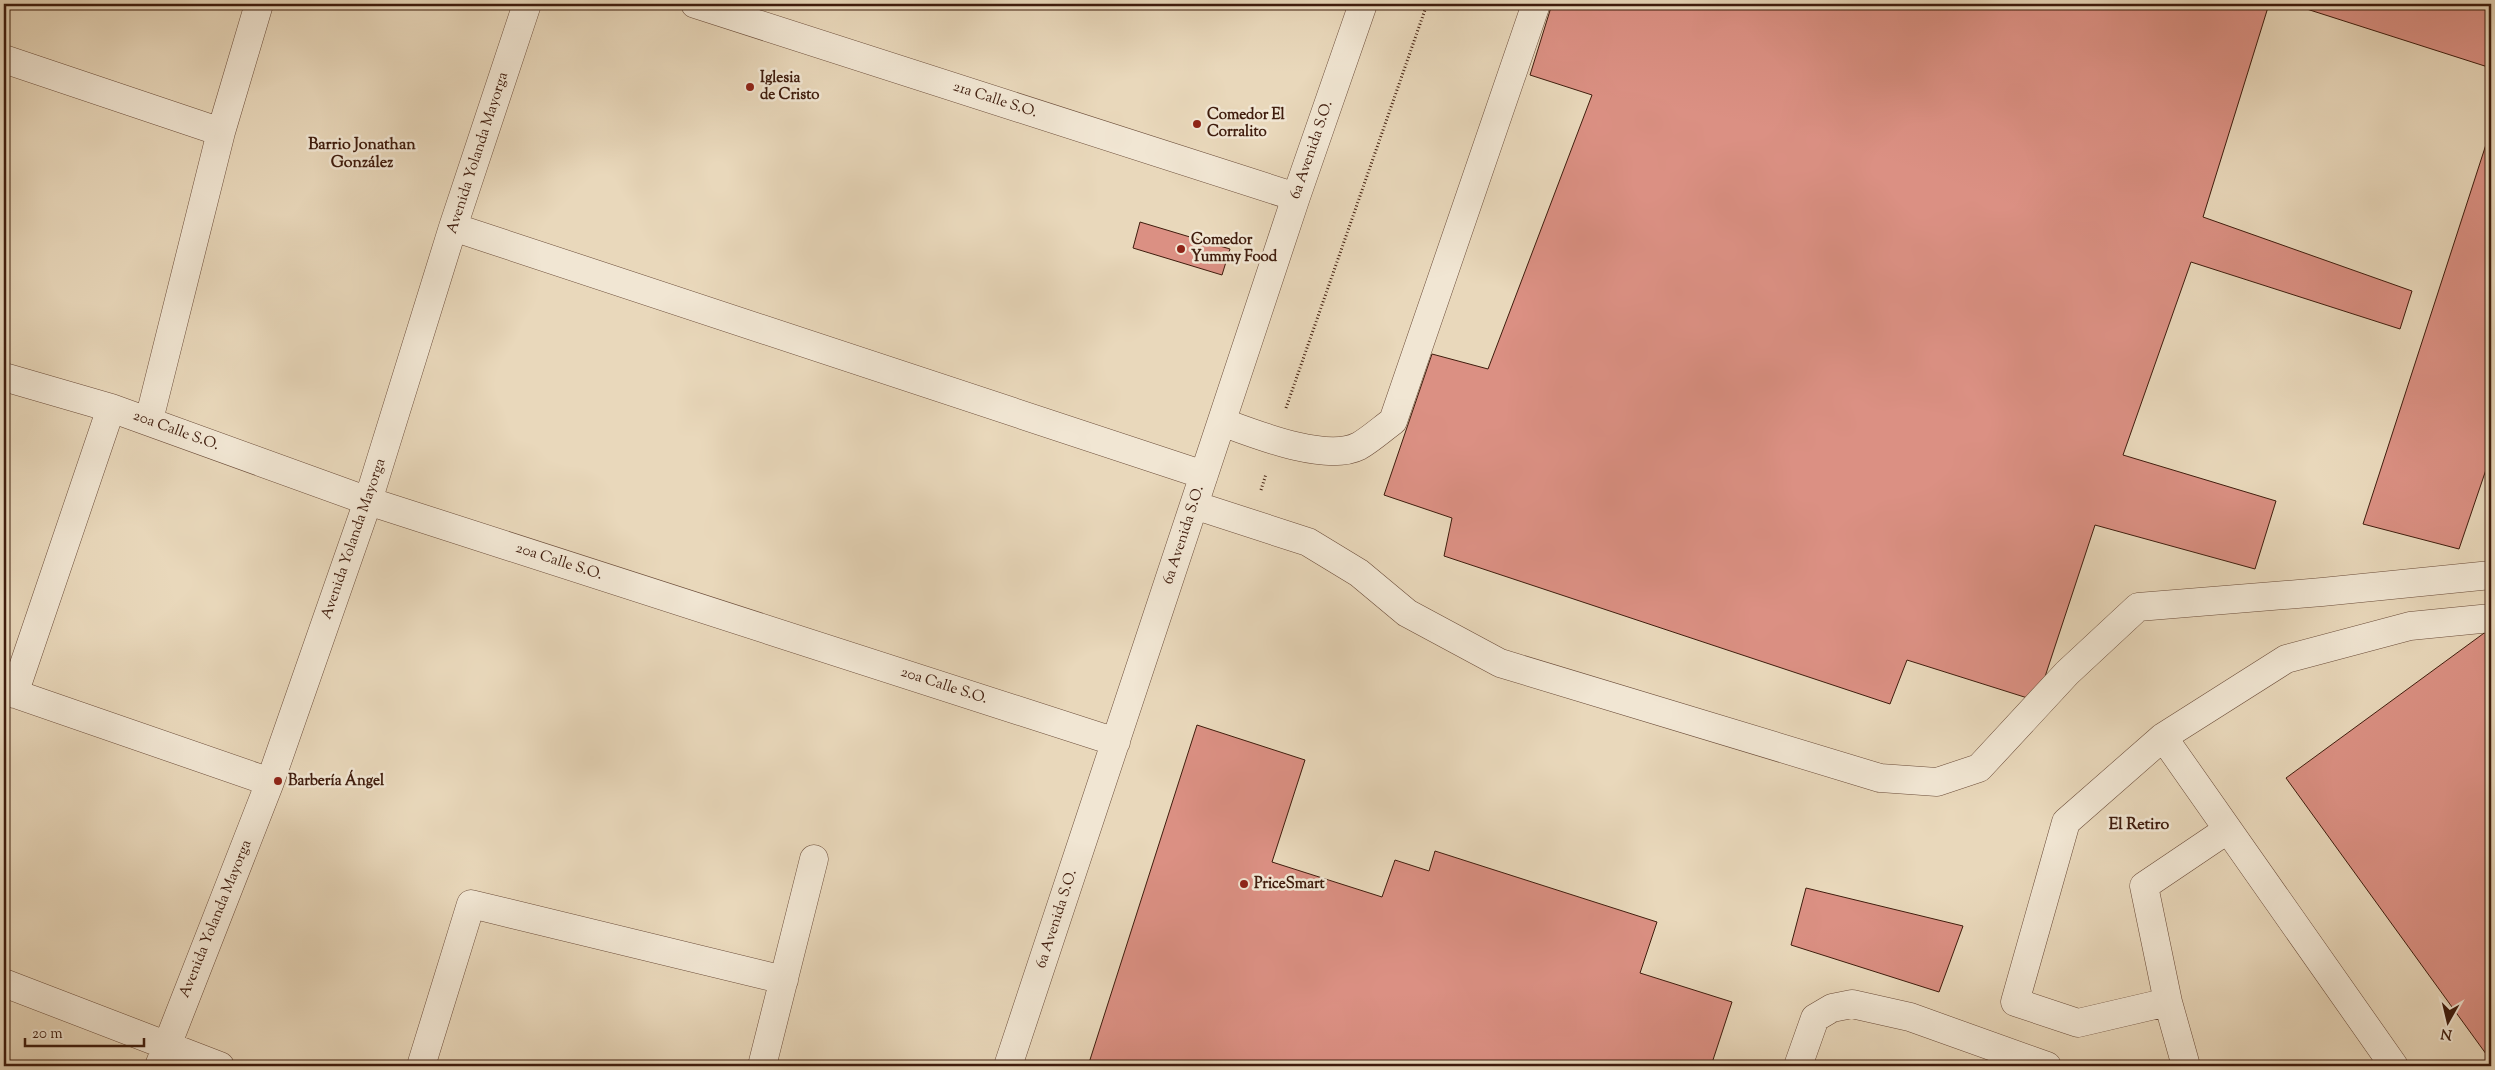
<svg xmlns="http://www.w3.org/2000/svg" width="2495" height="1070" font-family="'Sorts Mill Goudy',serif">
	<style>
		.building { fill: #db9083; stroke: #3f1c0d }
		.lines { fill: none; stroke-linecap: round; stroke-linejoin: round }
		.minor-casing { stroke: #6a4b38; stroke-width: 29 }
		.path { stroke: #3f1c0d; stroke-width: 3; stroke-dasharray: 1 2.5; stroke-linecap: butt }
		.minor { stroke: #f1e6d3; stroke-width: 28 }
		.poi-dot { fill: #8f2418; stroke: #f1e6d3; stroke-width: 2 }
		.labels { text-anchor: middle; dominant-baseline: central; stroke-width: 5; stroke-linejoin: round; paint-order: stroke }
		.poi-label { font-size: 15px; font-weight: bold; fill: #3f1c0d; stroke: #f1e6d3; text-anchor: start }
		.street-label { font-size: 15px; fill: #3f1c0d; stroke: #f1e6d3 }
		.neighbourhood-label { font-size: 16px; font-weight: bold; fill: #3f1c0d; stroke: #f1e6d3 }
	</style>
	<rect width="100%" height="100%" fill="#e9d8bb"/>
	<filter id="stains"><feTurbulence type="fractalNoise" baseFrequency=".004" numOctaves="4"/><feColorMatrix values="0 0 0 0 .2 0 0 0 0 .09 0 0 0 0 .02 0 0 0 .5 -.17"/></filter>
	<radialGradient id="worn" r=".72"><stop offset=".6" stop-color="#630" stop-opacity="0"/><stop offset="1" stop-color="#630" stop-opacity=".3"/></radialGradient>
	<path class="building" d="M1552 4H2269L2203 217 2412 291 2400 329 2191 262 2123 455 2276 501 2255 569 2095 525 2037 701 1907 660 1890 704 1444 556 1452 518 1384 495 1432 354 1488 369 1592 95 1530 75Z
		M2291 4H2491V68Z
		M2491 129V455L2459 549 2363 524Z
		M1140 222 1230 249 1222 275 1133 248Z
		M2491 628V1057L2489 1058 2286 778Z
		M1197 725 1305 760 1272 862 1382 897 1395 860 1429 871 1435 851 1657 922 1640 973 1732 1002 1711 1066H1088Z
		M1806 888 1963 926 1939 992 1791 945Z"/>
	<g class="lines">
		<defs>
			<path id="minor" d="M695 4 1296 197
				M4 59 221 132
				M453 227 1204 475
				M4 377 111 408 368 501 1116 742
				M149 420 221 132 259 4
				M1222 422C1255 434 1326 463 1359 446 1371 439 1382 429 1393 421L1536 4
				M1194 505 1308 542 1359 573 1407 613 1500 663 1880 778 1937 782 1979 768 2067 673 2138 607 2322 592 2491 575
				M4 690 270 782
				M14 694 111 408
				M2163 737 2394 1066
				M4 983 220 1066
				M2168 1002 2078 1023 2015 1002 2066 822 2163 737 2286 659 2410 626 2491 618
				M159 1066 270 782 368 501 453 227 527 4
				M421 1066 471 904 784 980
				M762 1066 814 859
				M1008 1066 1296 197 1363 4
				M1798 1066 1815 1018 1832 1008 1852 1004 1910 1017 2047 1066
				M2186 1066 2168 1002 2144 886 2227 830"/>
		</defs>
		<use href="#minor" class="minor-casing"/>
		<path class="path" d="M1286 408 1427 4
			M1261 490 1266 474"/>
		<use href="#minor" class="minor"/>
	</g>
	<g class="poi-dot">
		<circle cx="750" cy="87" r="5"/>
		<circle cx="1197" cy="124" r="5"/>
		<circle cx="1181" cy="249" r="5"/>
		<circle cx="278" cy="781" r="5"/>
		<circle cx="1244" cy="884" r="5"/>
	</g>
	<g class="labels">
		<g class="poi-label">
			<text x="760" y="78">Iglesia<tspan x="760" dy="17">de Cristo</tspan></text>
			<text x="1207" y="115">Comedor El<tspan x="1207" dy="17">Corralito</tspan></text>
			<text x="1191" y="240">Comedor<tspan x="1191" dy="17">Yummy Food</tspan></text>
			<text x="288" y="781">Barbería Ángel</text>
			<text x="1254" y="884">PriceSmart</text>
		</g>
		<g class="street-label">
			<text transform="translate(995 100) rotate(18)">21a Calle S.O.</text>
			<text transform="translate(1312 150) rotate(-71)">6a Avenida S.O.</text>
			<text transform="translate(478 153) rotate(-72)">Avenida Yolanda Mayorga</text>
			<text transform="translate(176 431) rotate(20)">20a Calle S.O.</text>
			<text transform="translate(1184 535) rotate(-72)">6a Avenida S.O.</text>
			<text transform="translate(354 539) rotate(-71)">Avenida Yolanda Mayorga</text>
			<text transform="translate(559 562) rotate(18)">20a Calle S.O.</text>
			<text transform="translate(944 686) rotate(18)">20a Calle S.O.</text>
			<text transform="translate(216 919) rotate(-68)">Avenida Yolanda Mayorga</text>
			<text transform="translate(1057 919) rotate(-72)">6a Avenida S.O.</text>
		</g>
		<g class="neighbourhood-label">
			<text x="362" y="145">Barrio Jonathan<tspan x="362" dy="18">González</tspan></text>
			<text x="2139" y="825">El Retiro</text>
		</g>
	</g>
	<rect width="2495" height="1070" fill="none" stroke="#e9d8bb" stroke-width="20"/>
	<rect x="5" y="5" width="2485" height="1060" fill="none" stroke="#3f1c0d" stroke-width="2.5"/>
	<rect x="10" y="10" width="2475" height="1050" fill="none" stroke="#3f1c0d"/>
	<g transform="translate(2448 1022) rotate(188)" stroke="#f1e6d3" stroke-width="4" paint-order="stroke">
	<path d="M0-4L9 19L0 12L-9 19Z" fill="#3f1c0d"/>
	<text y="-8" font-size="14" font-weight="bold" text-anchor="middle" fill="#3f1c0d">N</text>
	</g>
	<path d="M25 1038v8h119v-8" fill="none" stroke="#3f1c0d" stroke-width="2.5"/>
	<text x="32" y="1038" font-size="15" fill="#3f1c0d" stroke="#f1e6d3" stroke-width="4" paint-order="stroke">20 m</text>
	<rect width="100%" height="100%" filter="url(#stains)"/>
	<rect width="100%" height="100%" fill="url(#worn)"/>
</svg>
